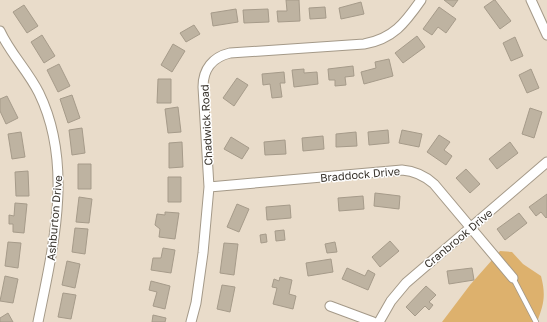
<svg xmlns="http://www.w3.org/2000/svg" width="547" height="322" font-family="'Golos Text',sans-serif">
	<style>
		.green { fill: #ddb16d }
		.building { fill: #beb3a1; stroke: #a69b8a }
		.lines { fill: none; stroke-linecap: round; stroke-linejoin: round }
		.service-casing { stroke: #a49988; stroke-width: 6 }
		.minor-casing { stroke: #a49988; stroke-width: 11 }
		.service { stroke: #fff; stroke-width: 4.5 }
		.minor { stroke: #fff; stroke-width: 9 }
		.labels { text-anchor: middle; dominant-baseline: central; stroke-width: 3; stroke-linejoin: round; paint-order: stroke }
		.street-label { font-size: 11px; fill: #38332c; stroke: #fff }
	</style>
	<rect width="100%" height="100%" fill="#e9dcca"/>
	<path class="green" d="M500 251 512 252 523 264 541 276C546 295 544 304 537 322H442L470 285Z"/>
	<path class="building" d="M286 0H299L300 21 278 22 277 11H287Z
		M444 0H458L453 7Z
		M494 0H495L511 21 500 29 484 7Z
		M361 2 364 14 341 19 339 8Z
		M24 5 38 26 27 33 13 12Z
		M325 7 326 18 310 19 309 8Z
		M439 7 456 19 446 33 438 27 432 35 423 29Z
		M236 9 238 22 213 26 211 13Z
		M268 9 269 22 244 23 243 10Z
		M194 25 200 34 186 42 180 33Z
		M42 35 55 56 44 63 31 42Z
		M417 36 425 47 403 63 395 53Z
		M515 37 523 56 511 61 503 43Z
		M173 44 185 51 172 72 161 65Z
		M389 59 393 76 364 84 361 72 376 68 375 62Z
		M59 64 70 86 58 92 47 70Z
		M353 66 354 76 345 77 346 85 335 86V80H329L328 69Z
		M304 69V73L317 72 318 84 294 87 292 70Z
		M531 69 539 88 527 93 519 75Z
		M284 72 285 83H280L282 97 272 98 270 84 263 85 262 74Z
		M237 78 248 85 234 106 223 98Z
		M158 79H171V103H157Z
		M72 95 80 118 68 123 60 99Z
		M7 96 18 118 6 124 0 111V99Z
		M178 107 181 132 168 133 165 109Z
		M530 108 542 112 534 138 522 134Z
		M82 128 85 153 72 155 69 130Z
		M388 130 389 143 369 145 368 132Z
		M402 130 422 134 419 147 399 143Z
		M21 132 25 157 12 159 8 134Z
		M356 132 357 146 336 147V134Z
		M439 135 450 142 444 150 452 156 446 165 427 152Z
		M323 136 324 149 303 151 302 138Z
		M231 137 249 148 242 159 224 149Z
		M285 140 286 154 265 155 264 142Z
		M182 142 183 167 169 168V143Z
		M510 142 518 153 497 169 489 159Z
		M78 164H91V189H78Z
		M466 169 480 184 470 193 456 178Z
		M28 171 29 196H16L15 172Z
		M168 177H181V202H168Z
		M375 193 400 196 399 209 374 206Z
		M547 194V217L546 218 541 212 536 216 529 207Z
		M363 196 364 209 339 211 338 198Z
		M79 197 92 199 89 223 76 222Z
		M15 203 27 204 24 233 13 232V224H9V215L14 216Z
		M237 204 249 209 239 232 227 227Z
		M290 205 291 218 267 220 266 207Z
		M165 212 179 213 175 239 159 237 160 229 155 225 157 214 165 215Z
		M519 213 527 223 505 240 497 229Z
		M75 228 88 229 85 254 72 252Z
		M284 230 285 240 276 241 275 231Z
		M266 234 267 242 261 243 260 235Z
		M390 241 399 251 380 267 372 257Z
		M8 242 21 243 18 268 5 266Z
		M335 242 337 252 327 253 325 244Z
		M224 243 238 244 234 275 220 273Z
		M163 248 175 250 171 273 151 270 153 258H161Z
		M331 259 333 272 308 276 306 263Z
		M67 261 80 264 75 288 62 285Z
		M347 268 365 276 368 270 375 274 368 290 342 279Z
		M472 268 474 280 449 284 447 271Z
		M5 276 18 279 13 303 0 301Z
		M280 277 292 280 289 294 296 296 293 309 273 304 277 288 272 287 274 279 279 281Z
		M151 281 170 286 165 309 153 306 157 292 149 290Z
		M222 285 235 287 230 312 217 309Z
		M426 286 436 295 429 302 433 305 429 310 425 306 415 316 406 307Z
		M63 293 76 295 71 319 58 317Z
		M8 313 13 322H0V318Z
		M153 315 166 318 165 322H152Z"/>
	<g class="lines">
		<defs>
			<path id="service" d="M513 278 536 322"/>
			<path id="minor" d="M531 0 547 35
				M0 31C10 53 28 71 39 93 74 165 53 248 38 322
				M209 187 402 170C415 171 424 175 434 184L513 278
				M330 306 373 322
				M191 322 196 303 203 253 209 187 203 87C203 69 213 57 230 53L364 44C393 39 405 23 421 0
				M379 322 391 301 406 283 547 162"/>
		</defs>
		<use href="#service" class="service-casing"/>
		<use href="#minor" class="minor-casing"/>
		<use href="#service" class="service"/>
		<use href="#minor" class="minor"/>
	</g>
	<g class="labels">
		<g class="street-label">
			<text transform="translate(206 125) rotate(-93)">Chadwick Road</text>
			<text transform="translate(360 174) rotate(-5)">Braddock Drive</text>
			<text transform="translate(54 218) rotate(-85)">Ashburton Drive</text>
			<text transform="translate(458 238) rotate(-40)">Cranbrook Drive</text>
		</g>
	</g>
</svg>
